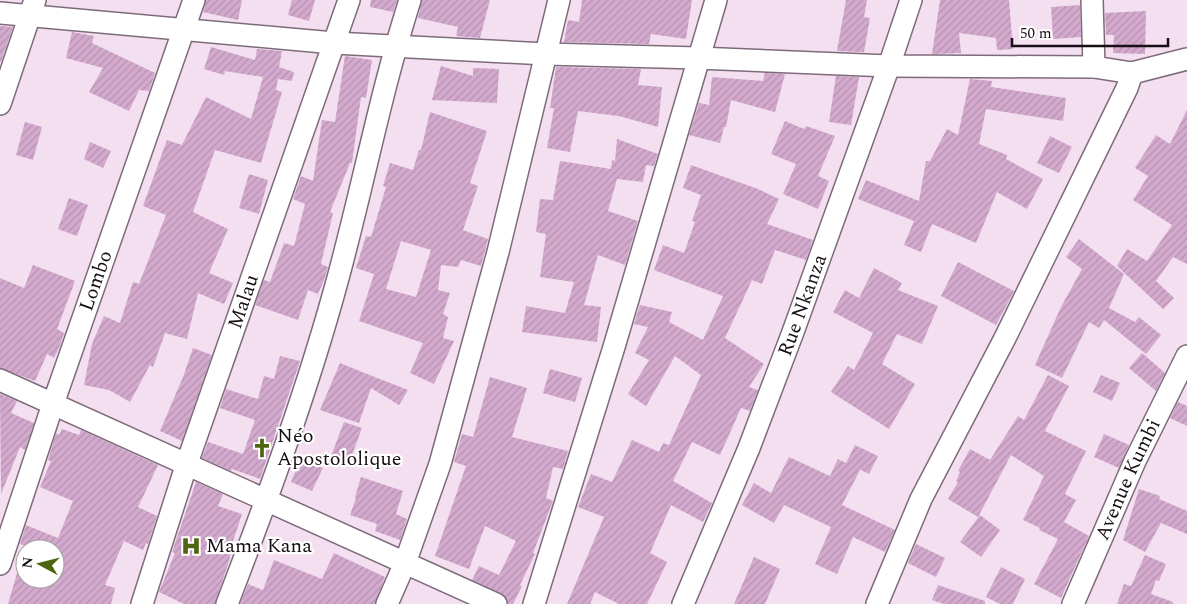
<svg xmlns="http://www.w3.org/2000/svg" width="1187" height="604" font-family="Spectral,serif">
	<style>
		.building { fill: url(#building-hatch); fill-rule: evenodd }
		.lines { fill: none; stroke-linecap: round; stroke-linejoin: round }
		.minor-casing { stroke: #7d6b7b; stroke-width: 24 }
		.minor { stroke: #fff; stroke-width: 21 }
		.labels { text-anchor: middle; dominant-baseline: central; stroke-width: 4.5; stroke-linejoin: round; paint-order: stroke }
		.street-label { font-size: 20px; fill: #160f15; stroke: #fff }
		.poi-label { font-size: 20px; fill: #160f15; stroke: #fff; text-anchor: start }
	</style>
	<defs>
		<pattern id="building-hatch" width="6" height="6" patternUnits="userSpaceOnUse" patternTransform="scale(1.25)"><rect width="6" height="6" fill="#d3aace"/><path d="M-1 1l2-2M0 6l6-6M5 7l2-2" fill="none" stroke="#b491b0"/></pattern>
	</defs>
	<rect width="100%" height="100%" fill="#f4dff1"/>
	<path class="building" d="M206 0H242L238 20 203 12Z
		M292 0H315L309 21 288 15Z
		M371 0H397L393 12 370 7Z
		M422 0H490L480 38 456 36 458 27 418 18Z
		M582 0H692L686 39 651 34 649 44 564 42 568 20 579 22Z
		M846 0H867L864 17 870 18 864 52 837 51Z
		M940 0H1009L1013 49 997 50 996 38 959 33 961 53 932 54Z
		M1080 5 1081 37 1053 39 1051 7Z
		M1146 11 1145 54 1113 53 1114 35H1106L1105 13Z
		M0 26 13 27 1 62H0Z
		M72 32 94 36 92 43 155 73 149 91 139 90 129 111 89 92 103 68 66 58Z
		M211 47 255 60 257 49 282 51 279 67 294 72 292 81 278 79 276 90 282 92 261 163 215 150 193 212 228 229 209 273 233 283 224 304 198 293 187 339 165 333 153 367 150 365 130 402 109 390 84 385 92 344 104 316 120 323 133 282 139 284 166 215 143 206 167 140 182 145 206 97 251 119 263 77 225 71 224 75 204 69Z
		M345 56 372 60 366 98 361 97 352 163H350L330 212 333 213 321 264 328 267 324 280 318 294 308 290 298 320 255 305 264 280 270 282 284 243 294 246 305 204 293 199 301 176 313 181 322 120 335 122Z
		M441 66 473 76V68L499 69 497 103 432 100Z
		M556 67 641 69 638 85 662 87 658 127 619 116 578 111 570 152 547 148 554 108H550Z
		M765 73 785 74 775 112 731 100 726 127H724L720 143 689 135 699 103 709 105 712 77 763 81Z
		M836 76 859 77 851 125 829 122Z
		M970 79 992 81 991 87 1066 98 1063 121 986 109 979 144 1007 155 1006 159 1043 179 1027 209 997 192 976 243 932 224 921 252 904 245 914 221 858 199 866 180 919 201 926 161H930L947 129 958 135Z
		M1187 110V264L1173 257 1156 281 1174 298 1163 309 1117 266 1127 249 1147 261 1172 225 1133 200 1148 176 1135 168 1156 135 1170 144Z
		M430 112 487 131 470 183 478 186 463 230 488 239 481 266 461 260 458 267 441 265 438 290 450 293 443 314 448 317 443 338 454 341 434 384 410 373 423 343 359 321 374 274 356 268 366 236 371 237 386 187 383 186 390 163 413 170 419 150H421ZM401 241 431 250 416 297 386 289Z
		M785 121 804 129 806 126 835 136 818 176 829 181 818 209 783 194 796 164 771 154Z
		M25 122 42 127 33 160 16 155Z
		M1050 136 1072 147 1059 173 1037 163Z
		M617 139 658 154 654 166 646 165 643 182 617 179 608 211 638 221 625 265 598 255 584 305 601 307 597 342 522 332 526 306 565 313 574 282 540 277 546 234 536 232 540 199 553 200 560 161 611 169 612 160 615 161Z
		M90 142 111 151 103 168 84 159Z
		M691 165 758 189 779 199 767 224 813 240 806 260 775 250 762 284 752 280 725 338 764 364 749 387 758 390 750 411 741 408 720 455 692 442 673 481 712 503 703 522 671 505 650 553 667 562 647 604H619L595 592 590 604H567L604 517 578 507 591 474 612 482 632 440 659 452 663 443 669 445 701 375 675 356 646 406 628 394 649 360 635 353 648 327 634 324 640 305 672 312 669 322 703 340 723 296 654 270 663 245 684 253 695 222 692 221 701 195 683 188Z
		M249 174 268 180 259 214 239 208Z
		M69 198 88 205 77 236 58 229Z
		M1079 239 1124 274 1109 308 1135 322 1139 317 1161 335 1146 354 1104 320 1099 328 1089 322 1062 378 1035 365 1061 307 1082 269 1066 257Z
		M958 262 1014 291 996 325 941 296Z
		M33 265 75 281 57 329 64 333 59 348 54 358 47 354 35 381 0 368V278L24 288Z
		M874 268 902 283 898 290 938 306 922 344 897 334 882 364 915 384 889 429 831 392 848 366 854 370 873 333 833 312 845 290 859 298Z
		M193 348 212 355 182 441 160 431 183 377Z
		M1142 353 1165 373 1156 391 1129 368Z
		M280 356 300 361 260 479 232 469 231 471 202 458 208 442 243 454 255 420 220 408 226 389 258 399 264 376 274 379Z
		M340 363 362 372 408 390 399 405 371 388 359 423 320 410Z
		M550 369 582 378 575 402 543 393Z
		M1048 375 1069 386 1045 431 1086 451 1065 494 1076 500 1064 522 1089 536 1061 598 1034 584 1058 539 1039 530 1040 528 1023 520 1044 476 1011 455 978 517 948 499 958 482 956 481 960 472 958 471 970 449 990 460 1018 416 1024 420Z
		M1101 375 1120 383 1112 401 1093 392Z
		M490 377 527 388 512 437 568 451 563 469 553 467 546 498 553 501 533 553 535 554 520 585 522 586 513 604H508L506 597 501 593 472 580 479 566 499 575 516 541 485 526 469 569 435 556 466 466 454 462 462 434 473 437Z
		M0 394 17 401 11 413 34 423 25 450 20 447 1 494Z
		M1178 402 1187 406V426L1170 418Z
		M344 422 362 428 349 463 331 456Z
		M62 429 79 435 81 430 158 465 138 507 157 516 148 544 146 543 143 550 124 541 105 585 115 588 111 604H8L25 546 20 544 26 525 58 538 73 501 40 487 51 461 48 460 56 433 59 435ZM25 549H55V579H25Z
		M1104 434 1129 445 1119 468 1094 457Z
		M855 445 878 456 869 474 857 468 860 470 842 505 895 530 885 552 853 537 837 574 815 564 831 527 784 505 774 523 742 505 754 483 771 493 789 457 830 476 838 459 846 463Z
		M301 458 323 468 312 491 291 482Z
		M361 477 403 491 396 514 407 519 400 540 375 531 377 524 350 515 356 498 355 497Z
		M196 482 223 494 218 506 242 514 232 544H233L229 561 215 604H184L159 592 175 553 172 552Z
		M1139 489 1160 496 1159 499 1187 511V534L1161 523 1145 552 1123 540Z
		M980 515 1000 530 981 557 960 542Z
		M916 544 945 558 936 577 908 563Z
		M334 553 385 577 375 604H240L248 584 263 590 274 560 322 579Z
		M1145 555 1166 564 1159 581 1156 580 1151 594 1173 602V604H1117L1124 584 1131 586Z
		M754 557 780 569 765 604H734Z
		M1001 567 1025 579 1013 604H1000L986 597Z
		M938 585 985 601V604H944L932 600Z"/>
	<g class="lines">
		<defs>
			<g id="minor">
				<path d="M1092 0 1094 67"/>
				<path d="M0 13 334 43 546 54 698 58 889 66 1094 67 1132 73 1187 59"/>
				<path d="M0 104 35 0"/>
				<path d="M0 380 496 604"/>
				<path id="s1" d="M0 564 53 404 194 0"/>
				<path id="s2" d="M142 604 187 463 349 0"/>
				<path d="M227 604C268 497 308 389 338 278 363 186 381 91 410 0"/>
				<path d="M387 604 405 563 440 464 498 252 559 0"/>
				<path d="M534 604 614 347 716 0"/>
				<path id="s3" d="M683 604 749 448 793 332 889 66 911 0"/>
				<path d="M877 604 921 499 1005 338 1127 88 1132 73"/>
				<path id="s4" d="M1073 604 1135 461 1187 356"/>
			</g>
		</defs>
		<use href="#minor" class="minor-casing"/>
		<use href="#minor" class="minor"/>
	</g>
	<defs>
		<symbol id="church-bare" viewBox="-9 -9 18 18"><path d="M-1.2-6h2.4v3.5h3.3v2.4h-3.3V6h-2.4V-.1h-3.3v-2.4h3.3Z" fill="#4f6512" stroke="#fff" stroke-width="2.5" paint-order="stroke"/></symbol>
		<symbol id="hospital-bare" viewBox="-9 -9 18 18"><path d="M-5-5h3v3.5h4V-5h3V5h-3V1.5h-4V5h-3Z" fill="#4f6512" stroke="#fff" stroke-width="2.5" paint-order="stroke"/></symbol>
	</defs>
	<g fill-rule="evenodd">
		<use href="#church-bare" x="248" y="434" width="28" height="28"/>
		<use href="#hospital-bare" x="177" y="532" width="28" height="28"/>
	</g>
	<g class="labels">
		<g class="street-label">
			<text stroke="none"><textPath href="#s1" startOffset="299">Lombo</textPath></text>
			<text stroke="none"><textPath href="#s2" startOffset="319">Malau</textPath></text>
			<text stroke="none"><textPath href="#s3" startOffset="322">Rue Nkanza</textPath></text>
			<text stroke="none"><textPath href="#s4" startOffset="136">Avenue Kumbi</textPath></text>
		</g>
		<g class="poi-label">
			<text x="277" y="436">Néo<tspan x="277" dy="23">Apostololique</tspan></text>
			<text x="206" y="546">Mama Kana</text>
		</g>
	</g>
	<g transform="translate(40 564) rotate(277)"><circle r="24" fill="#ffffff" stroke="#a29fa1"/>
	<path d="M0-4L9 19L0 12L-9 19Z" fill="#4f6512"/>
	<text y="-8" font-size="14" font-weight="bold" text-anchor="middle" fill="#160f15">N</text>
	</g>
	<path d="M1012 38v8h156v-8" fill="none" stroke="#160f15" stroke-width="2.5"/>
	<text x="1020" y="38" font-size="15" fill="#160f15" stroke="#ffffff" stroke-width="4" paint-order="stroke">50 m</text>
</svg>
